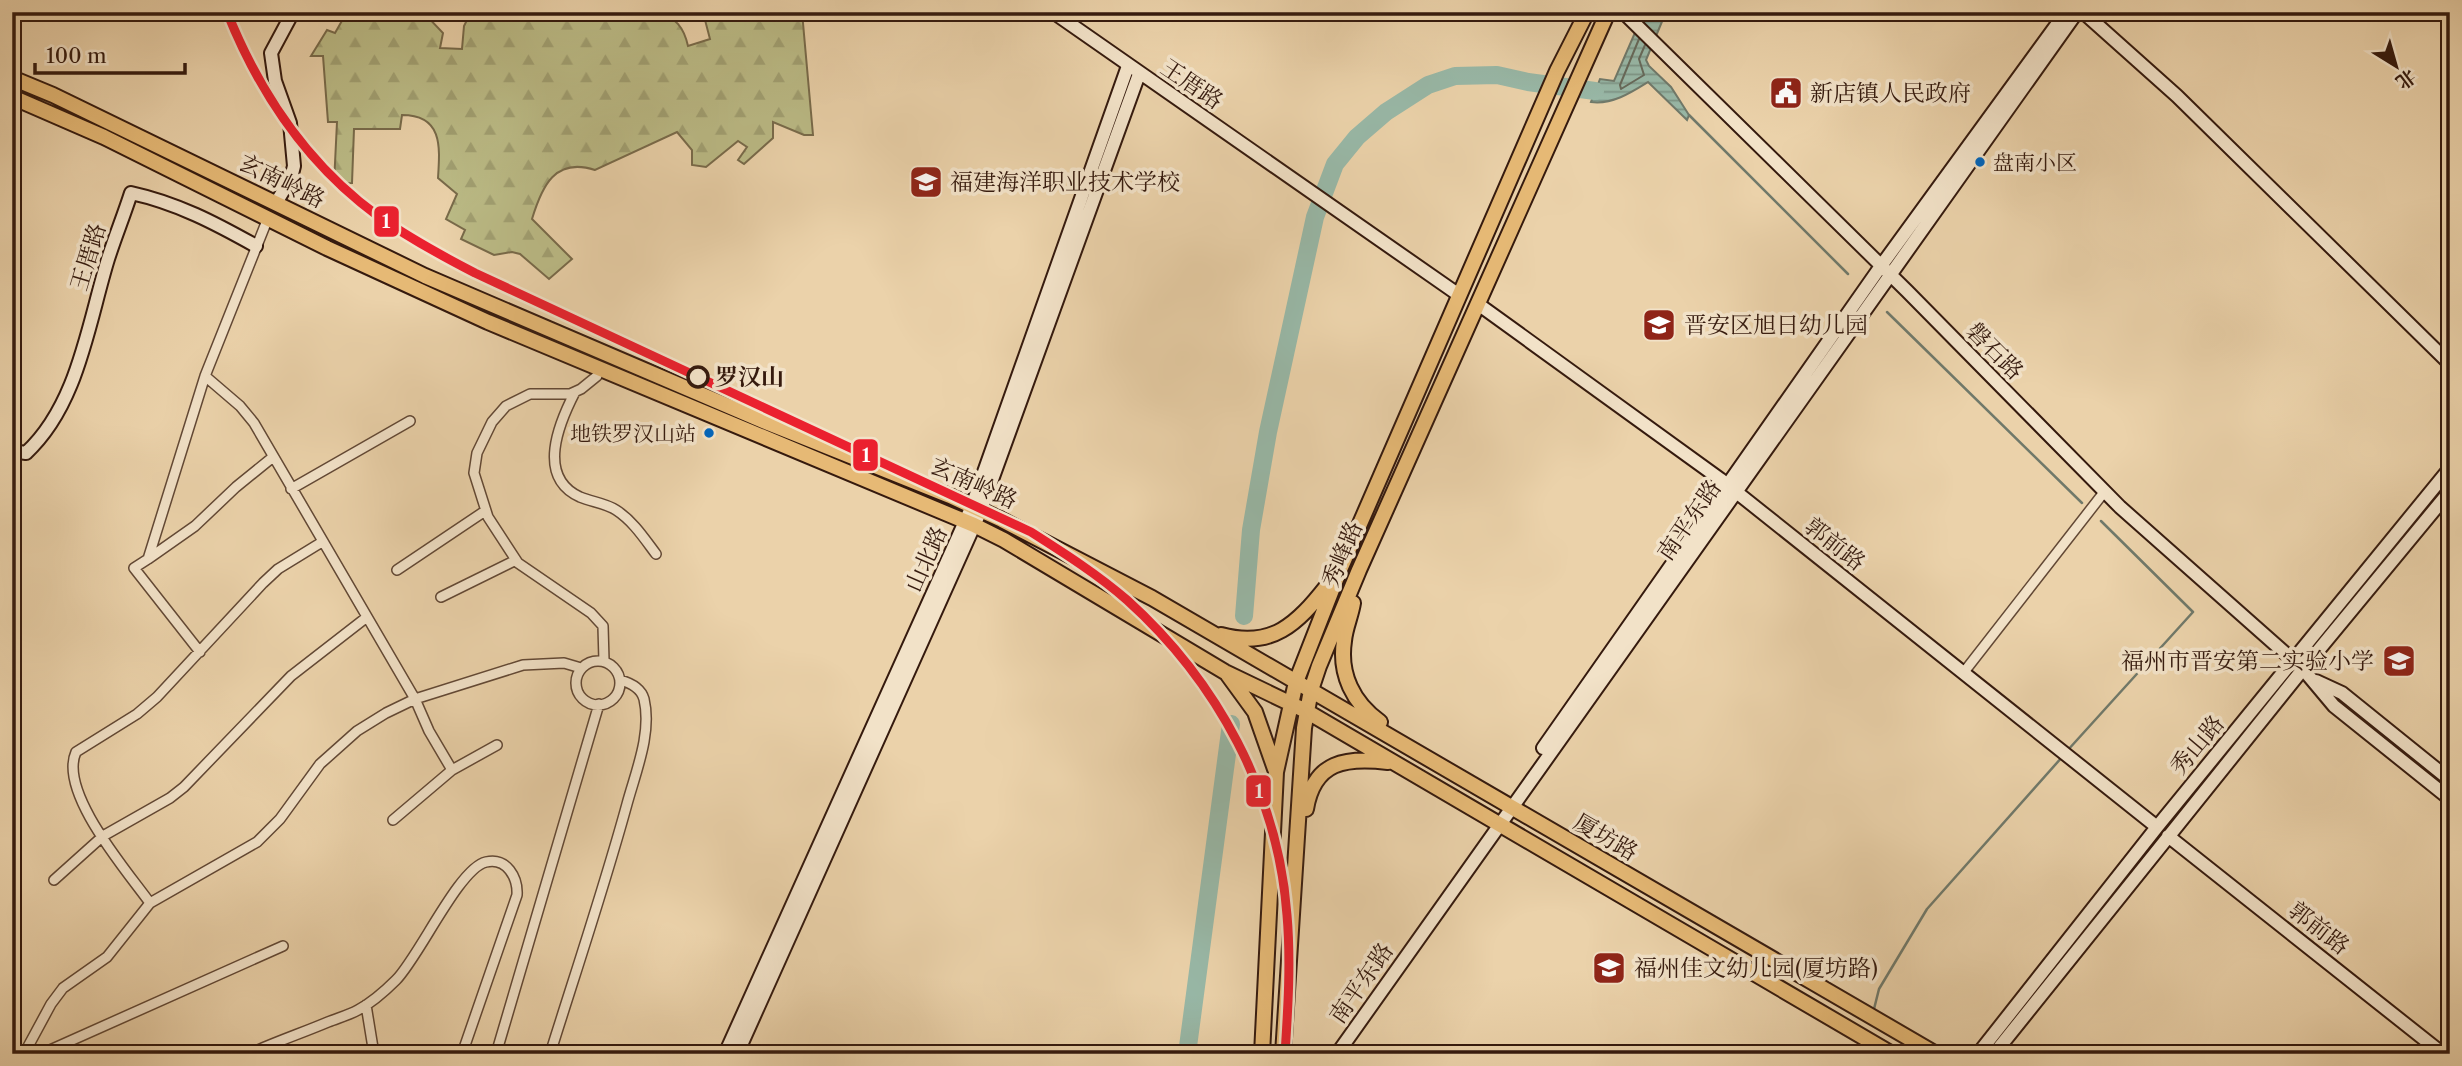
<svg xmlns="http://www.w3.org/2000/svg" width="2462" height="1066" font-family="'Libre Caslon Text','Noto Serif SC',serif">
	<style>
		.forest { fill: url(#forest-firs); stroke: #786a4a; stroke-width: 2 }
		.water { fill: url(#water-rules); stroke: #70796a; stroke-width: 2 }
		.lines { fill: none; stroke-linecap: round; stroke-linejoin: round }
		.shore { stroke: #66695a; stroke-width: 2 }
		.stream { stroke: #70796a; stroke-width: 2.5 }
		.river { stroke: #98b8a7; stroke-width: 18 }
		.street-casing { stroke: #624835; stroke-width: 12 }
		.secondary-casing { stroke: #351a0e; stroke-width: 16 }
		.primary-casing { stroke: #351a0e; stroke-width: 18 }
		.street { stroke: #f2e2c8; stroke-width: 9 }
		.secondary { stroke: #f2e2c8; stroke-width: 12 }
		.primary { stroke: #e6b975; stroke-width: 14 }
		.metro-1-casing { stroke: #f2e2c8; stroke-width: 14 }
		.metro-1 { stroke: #eb212f; stroke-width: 9 }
		.bus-dot { fill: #0065bd; stroke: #f2e2c8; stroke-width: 2.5 }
		.stop-dot { fill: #f2e2c8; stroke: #351a0e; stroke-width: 3.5 }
		.labels { text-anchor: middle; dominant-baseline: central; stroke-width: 7; stroke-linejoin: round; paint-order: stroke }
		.bus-label { font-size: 21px; fill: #351a0e; stroke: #f2e2c8; text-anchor: start }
		.street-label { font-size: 23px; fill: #351a0e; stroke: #f2e2c8 }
		.poi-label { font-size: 23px; fill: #351a0e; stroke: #f2e2c8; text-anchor: start }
		.stop-label { font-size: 23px; font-weight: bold; fill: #351a0e; stroke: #f2e2c8; text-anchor: start }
		.line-badge { stroke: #f2e2c8; stroke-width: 2.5 }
		.badge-label { font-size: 19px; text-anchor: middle; font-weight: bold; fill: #fff }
	</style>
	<defs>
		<pattern id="forest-firs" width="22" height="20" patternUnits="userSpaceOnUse" patternTransform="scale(1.75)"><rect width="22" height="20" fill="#bbbb86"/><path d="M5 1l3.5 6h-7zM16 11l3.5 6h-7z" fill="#a1a072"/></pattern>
		<pattern id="water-rules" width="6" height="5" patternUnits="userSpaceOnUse" patternTransform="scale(1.75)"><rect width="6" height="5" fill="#98b8a7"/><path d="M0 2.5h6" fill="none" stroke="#7d9586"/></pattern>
	</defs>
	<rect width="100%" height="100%" fill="#ebd2aa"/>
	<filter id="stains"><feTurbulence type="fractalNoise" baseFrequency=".00286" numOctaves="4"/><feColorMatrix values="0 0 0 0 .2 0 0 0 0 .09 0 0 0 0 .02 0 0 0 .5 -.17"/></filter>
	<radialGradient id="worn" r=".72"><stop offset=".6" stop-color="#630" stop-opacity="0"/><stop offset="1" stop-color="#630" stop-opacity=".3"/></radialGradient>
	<path class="forest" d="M347 12H398L399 14 423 12 443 33 440 48 462 49 464 26 471 12H657C676 17 684 28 688 46L710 39 705 20C727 12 735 8 756 21L763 12H802L813 135H804L773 122V138L744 164 738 160 747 147 738 141 706 167 692 165V150L677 132 595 170C555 157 542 186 532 219L572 259 549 279 520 254 512 252 494 255 461 239 465 230 446 219 457 194 438 178C440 147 443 115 402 115L400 129H354L352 183 334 184 337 122H328L323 56H311L327 30 335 33Z"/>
	<path class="water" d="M1644 12H1666L1646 60 1649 66 1671 87 1689 115 1687 120 1648 82C1632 92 1612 105 1591 102L1600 79 1614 81Z"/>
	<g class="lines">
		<path class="shore" d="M1639 39 1620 85 1621 89 1644 75 1639 59 1645 45"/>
		<path class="stream" d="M1689 115 1848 274
			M1887 312 2082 503
			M2067 751 2193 612 2101 521
			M1873 1013 1879 989 1927 909 2063 756
			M1863 1054 1865 1043"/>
		<path class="river" d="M1244 616 1251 530 1268 432 1315 217 1335 164 1357 137 1386 112 1428 85 1455 76 1497 75 1528 82 1595 91
			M1187 1054 1231 724"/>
		<defs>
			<path id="street" d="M205 376 240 406 254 423 415 699 429 731 452 770
				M597 376 581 389 570 394H530L506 406 492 422 477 453 474 473 488 517 518 563 591 613 603 626 604 661
				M575 392C559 423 536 477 580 497 592 502 605 503 616 510 633 521 644 538 656 554
				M291 489 410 421
				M148 559 195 526 236 487 273 457
				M397 570 485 511
				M441 597 516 560
				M200 652 134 568 148 559 205 376 268 218
				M576 683a22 22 0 1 1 44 0a22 22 0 1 1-44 0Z
				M1964 672 2105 491
				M393 820 452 770 497 745
				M54 880 103 836 170 798 184 787 291 676 367 617
				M150 903C127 871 58 792 76 752L137 714 157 697 263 583 278 569 322 542
				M366 1005 374 1054
				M24 1054 51 1004 63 988 107 957 150 903 257 842 280 819 320 764 357 731 386 713 415 699 523 665 564 663 581 668
				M41 1054 283 946
				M249 1054C275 1042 302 1033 328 1022 338 1018 349 1015 358 1010 371 1003 386 990 396 980 419 957 459 868 486 862 507 857 518 878 517 895L462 1054
				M496 1054 599 704
				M550 1054C576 971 604 888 627 804 636 771 652 733 644 699 641 688 631 683 620 680"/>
			<path id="secondary" d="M1053 12 1459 295
				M1623 12 1907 291 2120 507 2303 669 2334 706 2450 799
				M2083 12 2177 96 2450 364
				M276 203 291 178 294 166 290 123 275 81 271 53 293 12
				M1478 304 1720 479 2157 827
				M12 451 26 453C78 405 88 324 108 259 115 237 124 215 131 193 177 203 215 223 256 246
				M2316 681 2342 693 2450 780
				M1543 748 1881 266 2066 12
				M2168 836 2443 1054
				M725 1054 972 506 1128 66
				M737 1054 981 510 1139 74
				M1337 1054 2077 12
				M1978 1054 2157 827 2450 468
				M1994 1054 2303 669 2450 491"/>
			<path id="primary" d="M12 78 53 95 425 276 768 423 950 496 1002 520 1152 598 1936 1054
				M12 97 104 137 327 248 488 322 974 525 1004 540 1225 672 1306 711 1892 1054
				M1353 603C1351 616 1345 628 1344 641 1339 674 1353 703 1380 722
				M1221 635C1272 649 1297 624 1327 586
				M1228 675 1255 712 1275 769
				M1306 809C1314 761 1346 757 1388 762
				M1262 1054 1276 772 1296 682 1339 572 1557 71 1587 12
				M1283 1054 1304 728 1311 690 1319 666 1359 570 1608 12"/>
		</defs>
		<use href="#street" class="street-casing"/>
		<use href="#secondary" class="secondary-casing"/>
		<use href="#primary" class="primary-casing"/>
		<use href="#street" class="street"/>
		<use href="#secondary" class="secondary"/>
		<use href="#primary" class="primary"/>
		<defs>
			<path id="metro-1" d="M227 12C259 92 308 165 378 216 409 238 442 256 475 273L1031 532C1064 553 1097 574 1127 600 1217 681 1278 793 1287 915 1291 961 1288 1008 1285 1054"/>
		</defs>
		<use href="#metro-1" class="metro-1-casing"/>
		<use href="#metro-1" class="metro-1"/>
	</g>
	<defs>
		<symbol id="civic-square" viewBox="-11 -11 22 22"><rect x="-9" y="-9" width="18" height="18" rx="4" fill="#8f2418" stroke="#f2e2c8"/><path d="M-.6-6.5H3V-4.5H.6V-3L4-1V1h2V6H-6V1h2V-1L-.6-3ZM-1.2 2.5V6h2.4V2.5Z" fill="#fff"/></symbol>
		<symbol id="school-square" viewBox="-11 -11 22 22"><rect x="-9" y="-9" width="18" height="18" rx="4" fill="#8f2418" stroke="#f2e2c8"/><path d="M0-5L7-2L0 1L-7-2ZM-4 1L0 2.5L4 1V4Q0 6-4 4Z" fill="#fff"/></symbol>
	</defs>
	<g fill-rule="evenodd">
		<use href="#civic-square" x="1767" y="74" width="38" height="38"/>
		<use href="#school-square" x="907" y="163" width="38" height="38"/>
		<use href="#school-square" x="1640" y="306" width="38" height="38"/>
		<use href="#school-square" x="2380" y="642" width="38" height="38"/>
		<use href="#school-square" x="1590" y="949" width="38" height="38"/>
	</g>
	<g class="bus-dot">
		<circle cx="1980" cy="162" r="6"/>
		<circle cx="709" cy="433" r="6"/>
	</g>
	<circle class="stop-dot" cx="698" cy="377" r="10"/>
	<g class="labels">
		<g class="bus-label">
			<text x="1993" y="162">盘南小区</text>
			<text x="696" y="433" text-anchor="end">地铁罗汉山站</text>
		</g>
		<g class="street-label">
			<text transform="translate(1192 84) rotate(34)">王厝路</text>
			<text transform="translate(282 181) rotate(26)">玄南岭路</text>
			<text transform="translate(88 257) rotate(-73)">王厝路</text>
			<text transform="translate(1995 351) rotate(45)">磐石路</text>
			<text transform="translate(974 483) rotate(24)">玄南岭路</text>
			<text transform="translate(1689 520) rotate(-55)">南平东路</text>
			<text transform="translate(1835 544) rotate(38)">郭前路</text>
			<text transform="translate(1342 554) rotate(-67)">秀峰路</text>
			<text transform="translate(926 559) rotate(-66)">山北路</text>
			<text transform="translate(2197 745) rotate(-50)">秀山路</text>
			<text transform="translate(1606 837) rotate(30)">厦坊路</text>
			<text transform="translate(2319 928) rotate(38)">郭前路</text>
			<text transform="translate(1361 983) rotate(-55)">南平东路</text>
		</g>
		<g class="poi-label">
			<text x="1810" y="93">新店镇人民政府</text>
			<text x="950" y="182">福建海洋职业技术学校</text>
			<text x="1684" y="325">晋安区旭日幼儿园</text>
			<text x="2374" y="661" text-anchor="end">福州市晋安第二实验小学</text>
			<text x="1634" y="968">福州佳文幼儿园(厦坊路)</text>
		</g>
		<g class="stop-label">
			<text x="715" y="377">罗汉山</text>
		</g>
	</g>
	<g class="line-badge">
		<rect x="373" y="205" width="27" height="33" rx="7" fill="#eb212f"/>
		<rect x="852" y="438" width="27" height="34" rx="7" fill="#eb212f"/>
		<rect x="1245" y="774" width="27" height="34" rx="7" fill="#eb212f"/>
	</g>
	<g class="badge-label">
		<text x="386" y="228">1</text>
		<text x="866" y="462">1</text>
		<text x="1259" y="798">1</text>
	</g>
	<rect width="2462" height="1066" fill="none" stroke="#ebd2aa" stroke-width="42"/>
	<rect x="14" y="14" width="2434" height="1038" fill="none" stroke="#351a0e" stroke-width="3.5"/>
	<rect x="21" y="21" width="2420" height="1024" fill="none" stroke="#351a0e" stroke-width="2"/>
	<g transform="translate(2396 66) rotate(143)" stroke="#f2e2c8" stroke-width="5" paint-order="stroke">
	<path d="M0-5L12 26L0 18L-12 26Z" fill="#351a0e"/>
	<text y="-10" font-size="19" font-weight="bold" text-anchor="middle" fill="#351a0e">北</text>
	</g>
	<path d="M35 63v10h150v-10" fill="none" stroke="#351a0e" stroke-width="3.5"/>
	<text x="46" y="63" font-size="21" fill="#351a0e" stroke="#f2e2c8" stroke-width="5" paint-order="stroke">100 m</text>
	<rect width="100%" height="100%" filter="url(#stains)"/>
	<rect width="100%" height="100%" fill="url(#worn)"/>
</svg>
